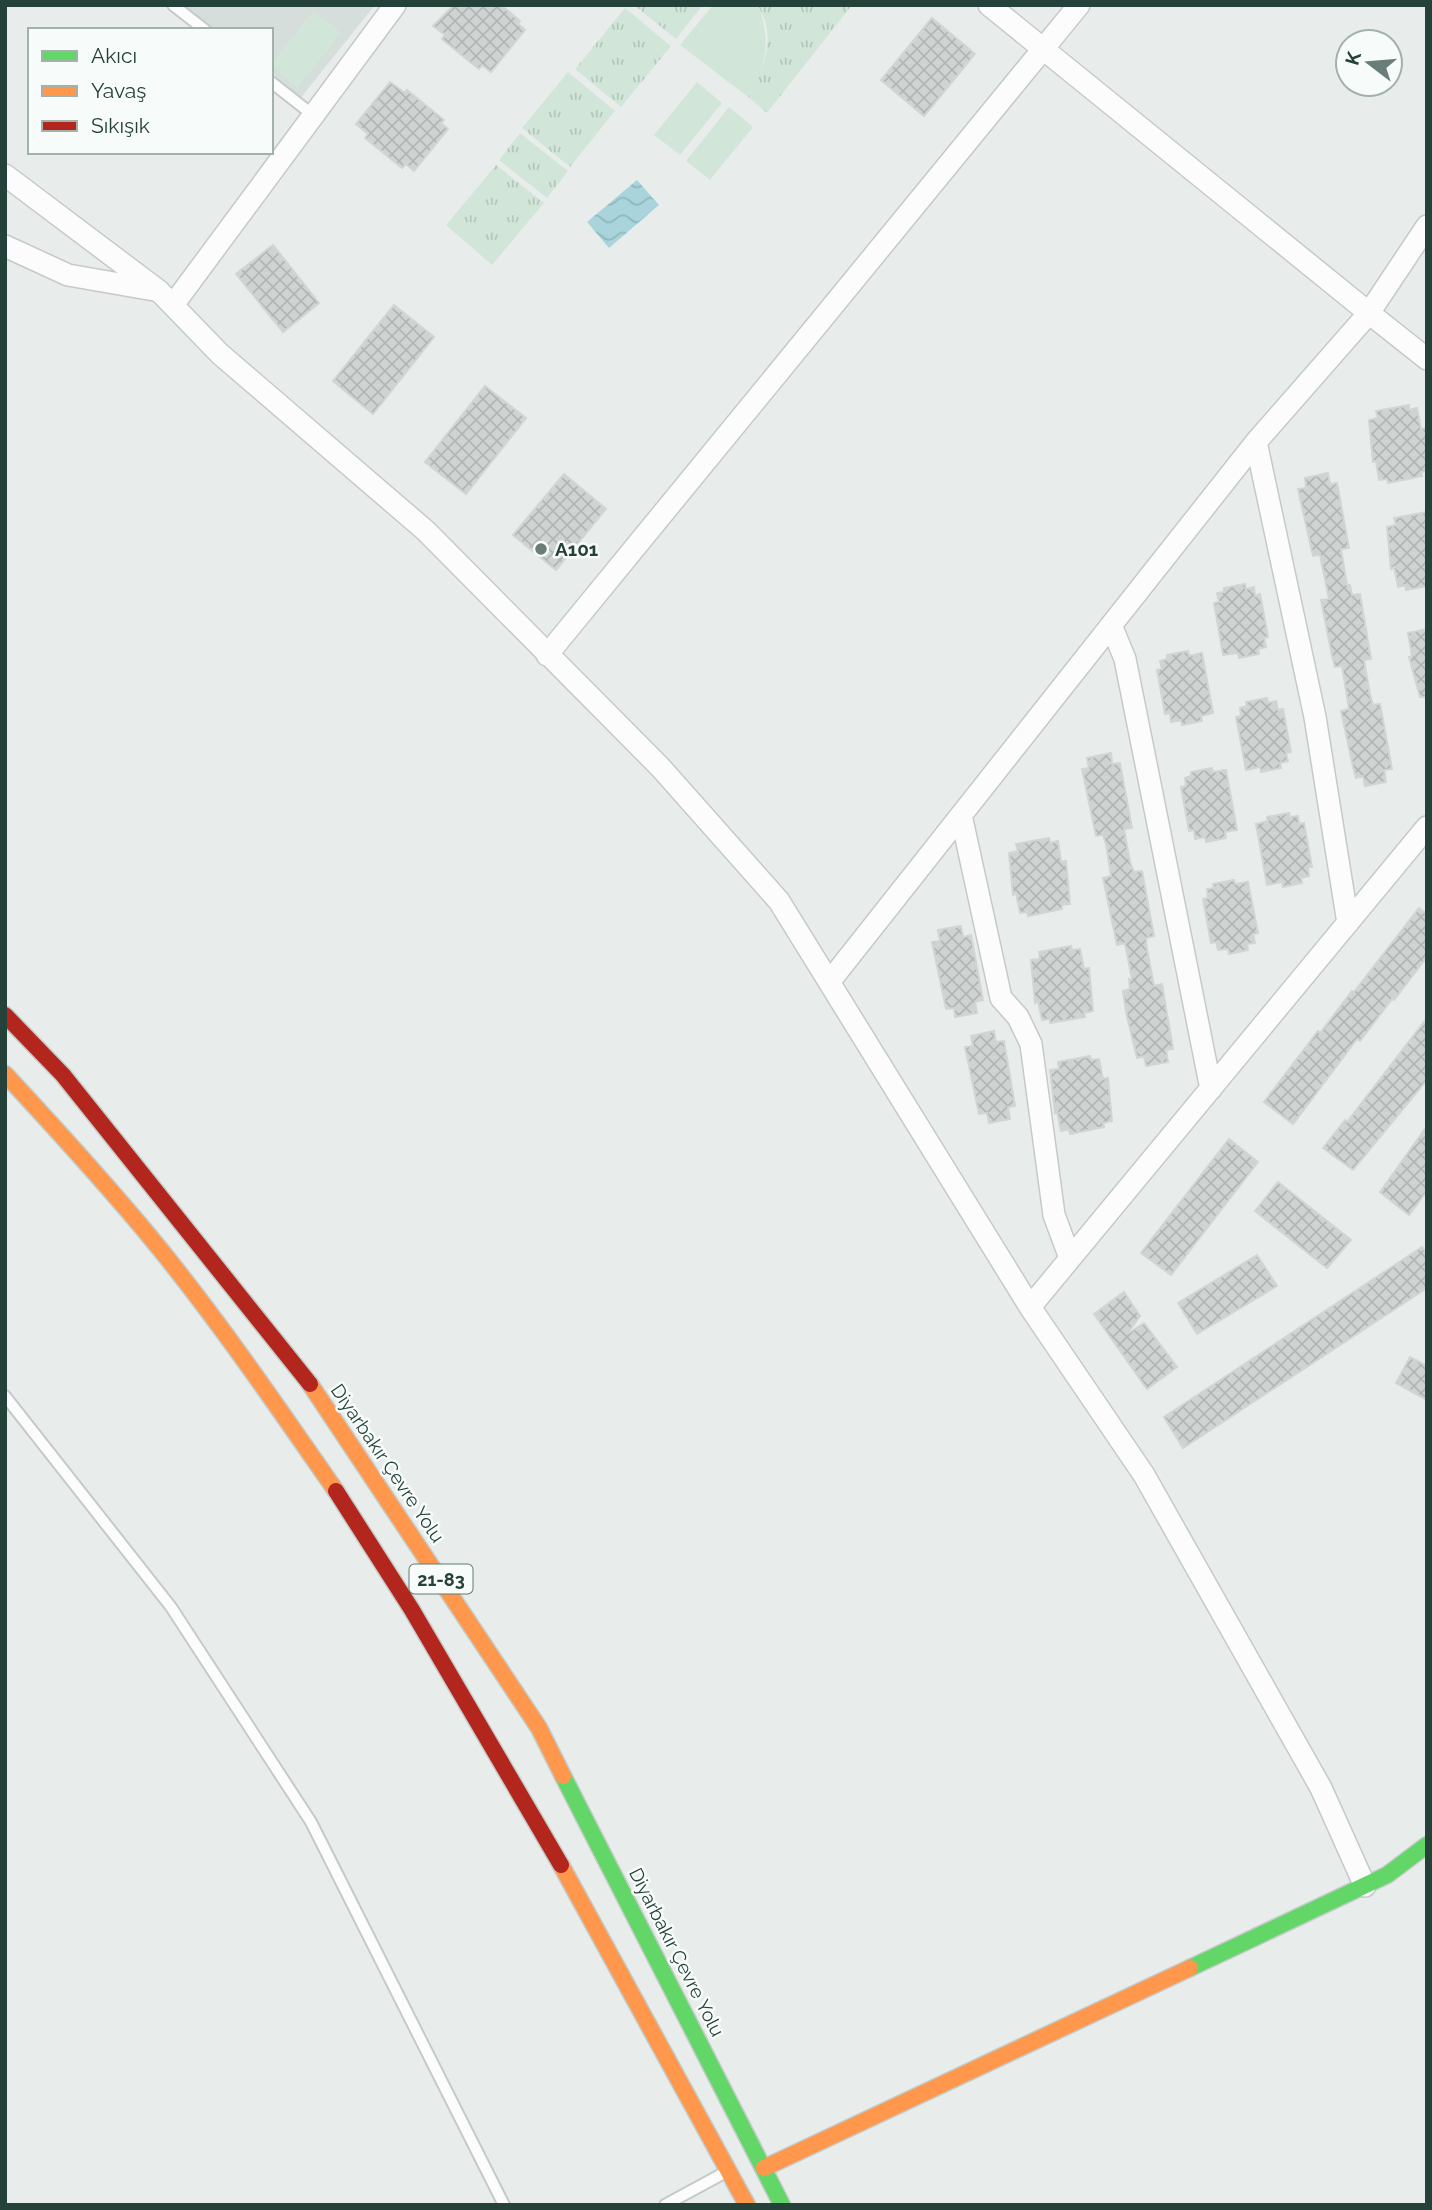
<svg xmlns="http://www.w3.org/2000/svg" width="1432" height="2210" font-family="Raleway,sans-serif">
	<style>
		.built { fill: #d6dedb }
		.grass { fill: url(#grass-tufts) }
		.park { fill: #d1e6d8 }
		.water { fill: url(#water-waves) }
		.building { fill: url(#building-cross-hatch); stroke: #d1d6d4; stroke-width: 2 }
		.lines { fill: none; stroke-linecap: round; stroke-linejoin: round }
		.lane-casing { stroke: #c5cac8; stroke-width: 14 }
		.street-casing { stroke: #c5cac8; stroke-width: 24 }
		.fast-casing { stroke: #c3cbc8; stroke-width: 19 }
		.slow-casing { stroke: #c3cbc8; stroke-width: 19 }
		.jam-casing { stroke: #c3cbc8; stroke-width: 19 }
		.lane { stroke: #fcfcfc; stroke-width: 10 }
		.street { stroke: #fcfcfc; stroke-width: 21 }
		.fast { stroke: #63d668; stroke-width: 16 }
		.slow { stroke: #ff974d; stroke-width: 16 }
		.jam { stroke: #b3261e; stroke-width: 16 }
		.poi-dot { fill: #697e78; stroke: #f7fbf9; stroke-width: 2.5 }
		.labels { text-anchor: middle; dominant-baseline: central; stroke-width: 5; stroke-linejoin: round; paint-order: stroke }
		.shield { fill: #f7fbf9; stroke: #637a73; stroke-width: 2 }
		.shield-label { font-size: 18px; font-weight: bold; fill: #24423a }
		.poi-label { font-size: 19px; font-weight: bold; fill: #24423a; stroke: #f7fbf9; text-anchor: start }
		.street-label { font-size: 19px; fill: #24423a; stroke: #f7fbf9 }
	</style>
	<defs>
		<pattern id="grass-tufts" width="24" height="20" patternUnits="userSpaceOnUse" patternTransform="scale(1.75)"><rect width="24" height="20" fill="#d1e6d8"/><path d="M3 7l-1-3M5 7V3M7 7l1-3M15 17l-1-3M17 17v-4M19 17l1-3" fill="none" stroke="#b3c6ba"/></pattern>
		<pattern id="water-waves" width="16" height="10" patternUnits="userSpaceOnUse" patternTransform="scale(1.75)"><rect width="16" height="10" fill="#a9d4db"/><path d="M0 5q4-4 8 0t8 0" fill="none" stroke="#91b7bd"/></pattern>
		<pattern id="building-cross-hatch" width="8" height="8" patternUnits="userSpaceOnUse" patternTransform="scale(1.75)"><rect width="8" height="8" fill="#cfd4d2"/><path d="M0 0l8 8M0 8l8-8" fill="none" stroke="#b2b7b5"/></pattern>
	</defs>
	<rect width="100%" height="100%" fill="#e8edeb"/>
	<path class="built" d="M180 5H375L299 100 271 77V30H211Z"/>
	<path class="grass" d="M634 5H703L676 39Z
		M757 5H852L767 113 748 97C764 70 778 34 757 5Z
		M625 8 671 46 621 107 575 69Z
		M568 72 615 111 570 167 522 128Z
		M520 133 568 171 547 198 499 160Z
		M496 165 544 203 492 265 446 225Z"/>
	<path class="park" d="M713 5H757L760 9C770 44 767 66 748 97L680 45Z
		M314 11 341 33 297 88 271 64Z
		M697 82 722 103 680 155 654 135Z
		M729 107 753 127 710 180 686 161Z"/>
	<path class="water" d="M637 180 659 205 609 248 587 222Z"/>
	<path class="building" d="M454 5H501L520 21 518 24 525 30 491 72 482 65 479 69 442 39 445 35 433 26Z
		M932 18 975 54 924 116 881 80Z
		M390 82 405 93 407 90 444 120 441 123 448 129 414 171 406 164 402 168 365 138 368 134 356 124Z
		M273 245 319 303 283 332 236 274Z
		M394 305 434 337 373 414 333 381Z
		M485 386 526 418 466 494 425 462Z
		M1409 405V410L1417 408 1421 429 1427 428V471L1421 472 1422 476 1388 483 1387 479 1379 480 1376 461 1373 462 1369 420 1378 418 1376 411Z
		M1328 473 1330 484 1337 483 1349 548 1341 549 1347 585H1350L1352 595 1360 594 1371 659 1364 660 1370 695 1373 705 1380 704 1392 769 1384 770 1386 782 1365 786 1363 776 1356 778 1353 767 1341 711 1349 709 1342 666 1335 667 1332 656 1321 600 1329 599 1322 565 1320 555 1313 556 1298 489 1306 488 1305 478Z
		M564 474 606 509 556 570 513 535Z
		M1427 512V586L1406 590 1405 585 1398 587 1394 567 1391 569 1387 527 1396 525 1394 518Z
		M1245 584 1246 589 1254 587 1255 596 1260 594 1268 637 1264 638 1266 647 1258 649 1259 654 1239 658 1238 653 1223 655 1214 603 1219 602 1217 593 1224 592V588Z
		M1427 629V697H1420L1409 657 1412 656 1408 633Z
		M1188 651 1189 656 1202 653 1213 713 1201 716 1202 721 1182 725 1181 720 1171 722 1170 713 1165 714 1157 670 1162 669 1160 661 1167 659V655Z
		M1267 698 1268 703 1276 701 1278 710 1283 709 1291 752 1286 753 1288 761 1280 763 1281 768 1261 772 1260 767 1246 770 1236 717 1241 716 1240 708 1247 706 1246 702Z
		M1111 753 1112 764 1120 763 1132 828 1124 829 1130 862 1134 872 1142 871 1154 936 1146 938 1147 949 1154 986 1162 984 1173 1049 1166 1050 1168 1062 1146 1066 1144 1056 1137 1058 1126 1012 1123 991 1130 989 1129 979H1132L1125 943 1117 945 1103 878 1111 876 1106 844 1103 835 1096 836 1082 769 1089 768 1087 758Z
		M1212 768 1213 772 1226 770 1237 830 1225 832 1226 838 1206 842 1205 837 1195 839 1194 830 1189 831 1181 787 1186 786 1185 778 1191 776V772Z
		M1289 813 1290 817 1298 816 1299 824 1304 823 1312 867H1308L1309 876 1301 878 1302 883 1283 887 1282 882 1267 885 1256 824 1268 821 1267 817Z
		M1049 838 1050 843 1058 841 1061 862 1066 861 1070 904 1062 905V909L1028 916 1027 912 1020 913 1016 893 1013 895 1009 853 1018 851 1016 844Z
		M1234 880 1235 884 1248 882 1258 933 1253 934 1255 943 1247 944 1248 950 1229 954 1228 949 1218 950 1216 942 1211 943 1203 899 1208 898 1207 889 1214 888 1213 884Z
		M1419 908 1427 914V957L1394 1000 1392 999 1360 1041 1357 1039 1293 1124 1264 1102 1318 1031 1320 1033 1352 991 1354 992Z
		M961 926 963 937 971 935 983 1000 975 1002 977 1013 955 1017 954 1008 946 1009 932 942 940 941 938 930Z
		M1071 946 1072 950 1080 949 1084 969 1089 968 1093 1011 1084 1013 1085 1017 1050 1023V1019L1042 1020 1038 1001 1035 1003 1031 960 1040 959 1039 952Z
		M1427 1018V1080L1353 1170 1323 1148 1345 1120 1347 1122Z
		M994 1031 996 1042 1004 1041 1015 1106 1008 1107 1010 1119 989 1123 987 1113 979 1114 965 1047 973 1046 971 1036Z
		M1090 1056 1091 1060 1099 1059 1103 1079 1108 1078 1112 1121 1103 1123 1104 1127 1070 1134 1069 1129 1061 1131 1057 1111 1055 1113 1050 1070 1059 1069 1058 1062Z
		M1427 1126V1191L1409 1215 1380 1192Z
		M1229 1139 1258 1162 1171 1275 1141 1253Z
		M1278 1182 1351 1240 1327 1268 1255 1211Z
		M1422 1247 1427 1254V1288L1183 1448 1164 1417Z
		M1257 1255 1277 1286 1197 1334 1178 1303Z
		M1124 1292 1140 1316 1127 1334 1144 1323 1177 1367 1147 1389 1094 1314Z
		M1410 1357 1427 1366V1400L1396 1383Z"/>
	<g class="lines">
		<defs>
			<path id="lane" d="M173 5 205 30
				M271 82 313 115
				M5 1396 171 1607 311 1822 504 2205
				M665 2205 724 2173"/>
			<path id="street" d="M989 5 1369 313 1427 226
				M5 175 159 291 220 354 426 531 661 768 779 901 1030 1307 1144 1475 1321 1788 1365 1886
				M5 246 68 275 154 290
				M173 305 395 5
				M1256 442 1315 717 1348 923
				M1111 625 1125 659 1211 1089
				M547 655 1079 5
				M961 815 1001 998 1018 1017 1031 1044 1054 1215 1070 1258
				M830 981 1256 442 1369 313 1427 359
				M1030 1307 1427 827"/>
			<path id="fast" d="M563 1776 782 2205
				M1190 1968 1387 1875 1427 1845"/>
			<path id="slow" d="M5 1074C58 1131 111 1189 160 1249 223 1327 279 1409 336 1491
				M310 1384 539 1728 563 1776
				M561 1865 747 2205
				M764 2168 1190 1968"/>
			<path id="jam" d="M5 1015 63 1075 310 1384
				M336 1491 412 1610 561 1865"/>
		</defs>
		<use href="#lane" class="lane-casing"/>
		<use href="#street" class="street-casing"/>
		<use href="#fast" class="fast-casing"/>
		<use href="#slow" class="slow-casing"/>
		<use href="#jam" class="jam-casing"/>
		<use href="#lane" class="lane"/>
		<use href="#street" class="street"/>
		<use href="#fast" class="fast"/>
		<use href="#slow" class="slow"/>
		<use href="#jam" class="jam"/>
	</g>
	<circle class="poi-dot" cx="541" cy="549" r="7"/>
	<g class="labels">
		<rect class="shield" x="409.5" y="1564.5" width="63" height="29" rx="5"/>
		<g class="shield-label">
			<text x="441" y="1579">21-83</text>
		</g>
		<g class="poi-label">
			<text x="555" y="549">A101</text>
		</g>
		<g class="street-label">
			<text transform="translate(388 1463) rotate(56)">Diyarbakır Çevre Yolu</text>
			<text transform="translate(677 1952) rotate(63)">Diyarbakır Çevre Yolu</text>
		</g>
	</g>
	<rect width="1432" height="2210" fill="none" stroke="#24423a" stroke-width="14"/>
	<rect x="28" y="28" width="245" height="126" fill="#f7fbf9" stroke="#a3b1ad" stroke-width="2"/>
	<rect x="42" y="51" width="35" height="10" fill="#63d668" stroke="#a3b1ad" stroke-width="2"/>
	<text x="91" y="63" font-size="21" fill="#24423a">Akıcı</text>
	<rect x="42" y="86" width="35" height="10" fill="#ff974d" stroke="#a3b1ad" stroke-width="2"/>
	<text x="91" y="98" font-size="21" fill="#24423a">Yavaş</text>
	<rect x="42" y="121" width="35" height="10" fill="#b3261e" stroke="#a3b1ad" stroke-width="2"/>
	<text x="91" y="133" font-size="21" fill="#24423a">Sıkışık</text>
	<g transform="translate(1369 63) rotate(286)"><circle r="33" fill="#f7fbf9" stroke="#a3b1ad" stroke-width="2"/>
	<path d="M0-5L12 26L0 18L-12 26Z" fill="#697e78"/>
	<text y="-10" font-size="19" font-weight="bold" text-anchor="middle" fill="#24423a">K</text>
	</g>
</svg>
